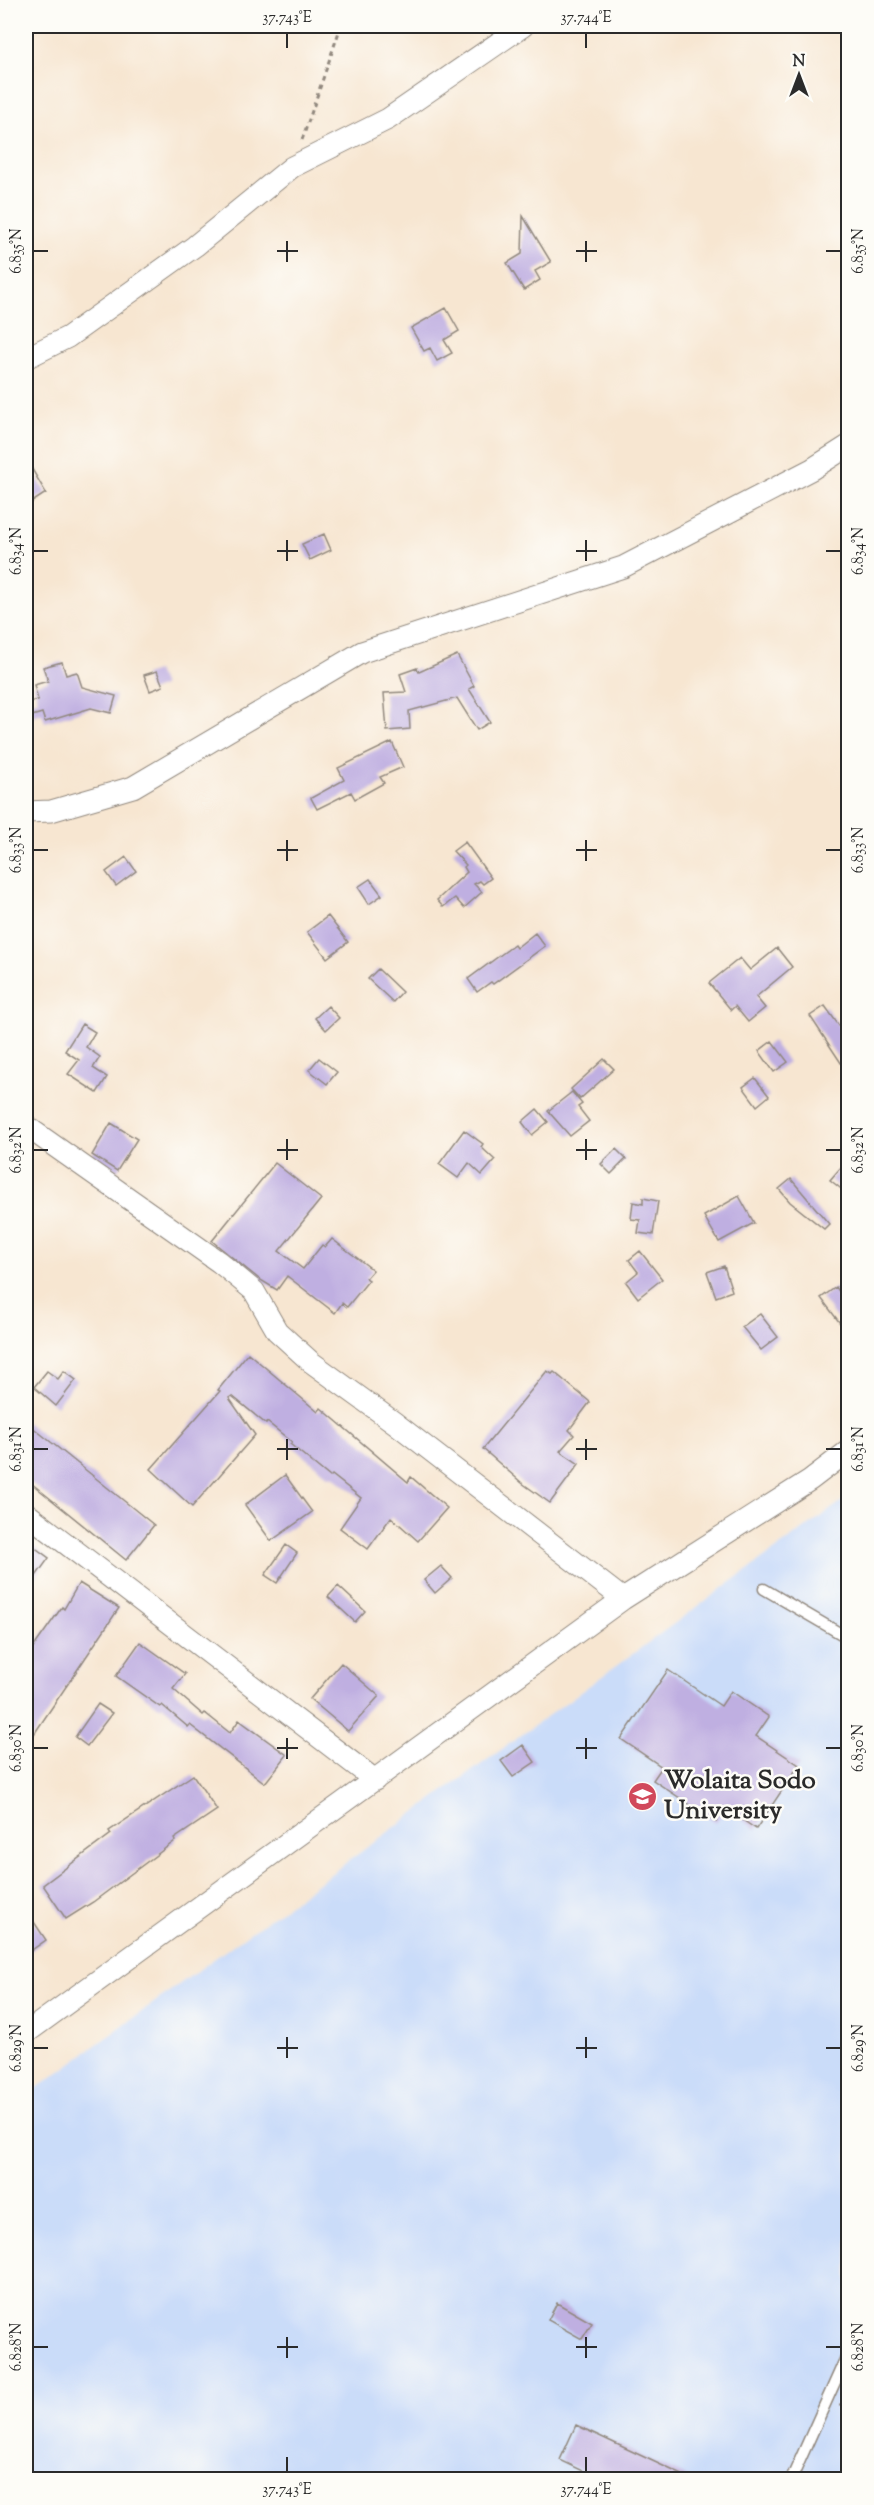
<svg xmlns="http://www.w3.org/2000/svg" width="874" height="2505" font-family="'Sorts Mill Goudy',serif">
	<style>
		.built { fill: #cadcf9 }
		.building { fill: #bfafe1 }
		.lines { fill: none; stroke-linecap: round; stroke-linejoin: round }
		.service-casing { stroke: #91887e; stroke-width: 13 }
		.minor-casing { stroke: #91887e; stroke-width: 23 }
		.path { stroke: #91887e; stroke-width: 3; stroke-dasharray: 4.5 4.5; stroke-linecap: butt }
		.service { stroke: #fff; stroke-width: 10 }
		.minor { stroke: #fff; stroke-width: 21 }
		.ticks { fill: none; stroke: #2b2b2b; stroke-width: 2 }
		.labels { text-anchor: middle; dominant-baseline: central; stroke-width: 5; stroke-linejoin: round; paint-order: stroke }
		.poi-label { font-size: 26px; font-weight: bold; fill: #2b2b2b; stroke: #fdfcf7; text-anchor: start }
		.neatline { fill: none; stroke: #2b2b2b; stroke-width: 2 }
		.ticks-label { font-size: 15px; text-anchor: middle; fill: #2b2b2b }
	</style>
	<rect width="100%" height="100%" fill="#fdfcf7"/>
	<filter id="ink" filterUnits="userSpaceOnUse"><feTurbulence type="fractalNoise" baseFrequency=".0167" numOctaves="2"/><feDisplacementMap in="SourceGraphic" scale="12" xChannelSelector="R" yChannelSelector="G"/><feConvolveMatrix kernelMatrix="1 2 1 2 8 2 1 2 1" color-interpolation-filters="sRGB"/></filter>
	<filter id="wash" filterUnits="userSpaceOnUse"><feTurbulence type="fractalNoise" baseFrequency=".008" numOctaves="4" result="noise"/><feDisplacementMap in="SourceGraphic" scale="24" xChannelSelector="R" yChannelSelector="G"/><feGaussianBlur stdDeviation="1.35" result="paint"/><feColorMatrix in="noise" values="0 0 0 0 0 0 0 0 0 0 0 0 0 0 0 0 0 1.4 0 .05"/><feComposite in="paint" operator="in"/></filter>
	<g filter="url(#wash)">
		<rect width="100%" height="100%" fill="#f7e6d1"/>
		<path class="built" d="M848 1497V2479H26V2096Z"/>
		<g id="blocks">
			<path class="building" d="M523 216 551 262 535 271 540 280 524 290 507 263 522 254Z
				M446 308 459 331 444 340 452 353 437 361 430 348 424 351 411 328Z
				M26 459 46 493 26 506Z
				M324 534 331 550 310 560 302 544Z
				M457 655 474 686 469 689 490 722 477 730 457 698 409 711 410 729 387 731 384 693 406 692 400 674 417 668 419 672Z
				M62 662 66 675 77 672 82 687 116 696 111 713 91 708 45 722 42 713 32 716 28 702 38 700 34 685 48 681 43 667Z
				M157 671 163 686 150 691 144 675Z
				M392 742 403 767 380 777 384 783 355 799 351 792 317 809 311 798 344 780 338 768Z
				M465 842 491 878 483 884 480 881 474 884 482 892 464 908 455 898 443 907 437 900 467 872 464 867 466 865 453 851Z
				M126 857 136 871 116 886 106 872Z
				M370 879 382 895 369 904 358 887Z
				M328 916 348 942 327 958 307 932Z
				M535 933 545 946 493 984 491 982 477 992 468 979 514 945 516 948Z
				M777 948 792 967 756 997 765 1008 748 1022 735 1006 731 1010 709 983 740 958 750 970Z
				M378 969 402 992 393 1002 368 979Z
				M328 1006 339 1018 326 1030 315 1018Z
				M825 1006 842 1030 849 1025V1075L810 1016Z
				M82 1024 95 1032 86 1047 100 1057 93 1068 107 1077 97 1093 68 1074 79 1060 65 1051Z
				M772 1041 788 1062 774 1072 759 1051Z
				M319 1058 337 1072 327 1084 309 1070Z
				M604 1059 614 1069 580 1099 571 1089Z
				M755 1078 769 1096 757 1106 743 1087Z
				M572 1092 582 1104 578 1107 589 1121 570 1136 548 1111Z
				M537 1109 548 1122 532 1135 522 1122Z
				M111 1123 137 1139 117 1171 92 1155Z
				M464 1130 483 1144 481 1147 495 1160 482 1175 469 1163 458 1178 439 1164Z
				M616 1149 626 1159 611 1174 601 1164Z
				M849 1158V1195L830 1180Z
				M275 1163 321 1199 279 1251 303 1269 322 1245 325 1247 332 1239 373 1270 366 1278 369 1280 347 1307 342 1303 335 1313 287 1276 277 1290 259 1279 212 1241Z
				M791 1179 829 1224 824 1229 790 1202 779 1189Z
				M739 1196 754 1223 719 1242 704 1216Z
				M643 1198 658 1201 653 1235 638 1233 640 1220 631 1219 633 1202 643 1204Z
				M640 1251 662 1279 638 1298 626 1282 638 1272 629 1260Z
				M724 1266 732 1291 716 1297 707 1272Z
				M836 1287 843 1297 849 1292V1335L821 1298Z
				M760 1314 778 1337 761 1350 742 1327Z
				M248 1353 318 1412 321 1408 408 1482 411 1477 447 1508 418 1541 391 1517 368 1549 340 1528 361 1498 332 1475 330 1477 290 1444 292 1442 267 1422 266 1424 232 1396 229 1398 255 1435 192 1507 151 1469 220 1391 218 1390Z
				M47 1371 58 1379 64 1371 76 1380 56 1406 34 1387Z
				M547 1371 552 1374 554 1372 590 1402 569 1430 574 1435 560 1451 579 1464 550 1503 522 1483 483 1449Z
				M26 1422 154 1525 126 1560 26 1479Z
				M285 1475 312 1512 271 1541 245 1505Z
				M26 1541 49 1558 26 1590Z
				M286 1545 297 1553 277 1583 265 1575Z
				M441 1566 452 1578 435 1593 424 1580Z
				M79 1583 119 1608 26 1746V1658L62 1607 64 1609Z
				M338 1586 365 1611 355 1622 328 1597Z
				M140 1642 185 1674 173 1689 203 1715 205 1713 230 1733 239 1720 287 1755 265 1783 190 1725 188 1727 162 1705 160 1707 116 1676Z
				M341 1663 379 1696 348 1731 310 1699Z
				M668 1670 721 1706 731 1691 769 1717 756 1736 799 1765 756 1829 725 1808 716 1822 653 1780 662 1767 621 1739Z
				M98 1704 112 1713 87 1746 75 1737Z
				M523 1745 535 1762 513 1777 501 1761Z
				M193 1775 217 1810 174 1839 175 1841 93 1902 66 1919 43 1885 111 1834 109 1831Z
				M26 1910 46 1940 26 1954Z
				M557 2303 592 2323 582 2339 548 2320Z
				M576 2425 693 2480H602L560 2460Z"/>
		</g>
	</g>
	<g filter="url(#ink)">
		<use href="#blocks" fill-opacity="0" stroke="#91887e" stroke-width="1.5"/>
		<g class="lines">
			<defs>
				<path id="service" d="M764 1589 848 1638
					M791 2480 848 2353"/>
				<path id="minor" d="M26 358 68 337 195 246 292 167 388 119 523 26
					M26 812 51 811 133 787 362 652 623 567 812 469 848 446
					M26 1126 219 1262 254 1291 277 1331 311 1362 395 1423 623 1599
					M26 1513 375 1780
					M26 2033 623 1599 810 1480 848 1451"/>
			</defs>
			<use href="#service" class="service-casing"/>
			<use href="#minor" class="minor-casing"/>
			<path class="path" d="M302 140 341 26
				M839 2405H848"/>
			<use href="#service" class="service"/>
			<use href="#minor" class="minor"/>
		</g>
	</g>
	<path class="ticks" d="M287 33V48M586 33V48M287 241V262M586 241V262M33 251H48M277 251H298M576 251H597M826 251H841M287 540V561M586 540V561M33 551H48M277 551H298M576 551H597M826 551H841M287 840V861M586 840V861M33 850H48M277 850H298M576 850H597M826 850H841M287 1139V1160M586 1139V1160M33 1150H48M277 1150H298M576 1150H597M826 1150H841M287 1439V1460M586 1439V1460M33 1449H48M277 1449H298M576 1449H597M826 1449H841M287 1738V1759M586 1738V1759M33 1748H48M277 1748H298M576 1748H597M826 1748H841M287 2037V2058M586 2037V2058M33 2048H48M277 2048H298M576 2048H597M826 2048H841M287 2337V2358M586 2337V2358M33 2347H48M277 2347H298M576 2347H597M826 2347H841M287 2457V2472M586 2457V2472"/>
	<defs>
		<symbol id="university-disc" viewBox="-11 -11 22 22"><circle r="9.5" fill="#d1495b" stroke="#fdfcf7"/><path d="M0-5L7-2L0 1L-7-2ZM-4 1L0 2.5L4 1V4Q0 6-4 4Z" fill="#fff"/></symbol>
	</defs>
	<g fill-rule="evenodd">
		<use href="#university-disc" x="626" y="1780" width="33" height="33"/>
	</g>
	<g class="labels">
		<g class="poi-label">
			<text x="664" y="1781">Wolaita Sodo<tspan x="664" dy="30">University</tspan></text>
		</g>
	</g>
	<rect width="874" height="2505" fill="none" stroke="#fdfcf7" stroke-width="66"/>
	<g transform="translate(799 75)" stroke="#fdfcf7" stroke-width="4.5" paint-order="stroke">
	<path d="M0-4.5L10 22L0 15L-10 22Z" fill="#2b2b2b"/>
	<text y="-9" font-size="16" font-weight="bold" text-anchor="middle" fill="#2b2b2b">N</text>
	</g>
	<rect x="33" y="33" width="808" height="2439" class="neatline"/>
	<g class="ticks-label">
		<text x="287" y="22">37.743°E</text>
		<text x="586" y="22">37.744°E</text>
		<text transform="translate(16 251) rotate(-90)" y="5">6.835°N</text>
		<text transform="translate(858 251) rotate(-90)" y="5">6.835°N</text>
		<text transform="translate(16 551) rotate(-90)" y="5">6.834°N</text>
		<text transform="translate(858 551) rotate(-90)" y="5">6.834°N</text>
		<text transform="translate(16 850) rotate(-90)" y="5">6.833°N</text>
		<text transform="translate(858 850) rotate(-90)" y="5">6.833°N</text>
		<text transform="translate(16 1150) rotate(-90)" y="5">6.832°N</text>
		<text transform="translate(858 1150) rotate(-90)" y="5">6.832°N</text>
		<text transform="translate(16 1449) rotate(-90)" y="5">6.831°N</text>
		<text transform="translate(858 1449) rotate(-90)" y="5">6.831°N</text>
		<text transform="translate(16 1748) rotate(-90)" y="5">6.830°N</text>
		<text transform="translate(858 1748) rotate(-90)" y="5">6.830°N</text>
		<text transform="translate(16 2048) rotate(-90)" y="5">6.829°N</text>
		<text transform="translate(858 2048) rotate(-90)" y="5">6.829°N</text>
		<text transform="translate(16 2347) rotate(-90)" y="5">6.828°N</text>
		<text transform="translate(858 2347) rotate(-90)" y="5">6.828°N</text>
		<text x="287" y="2494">37.743°E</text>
		<text x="586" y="2494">37.744°E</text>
	</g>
</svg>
